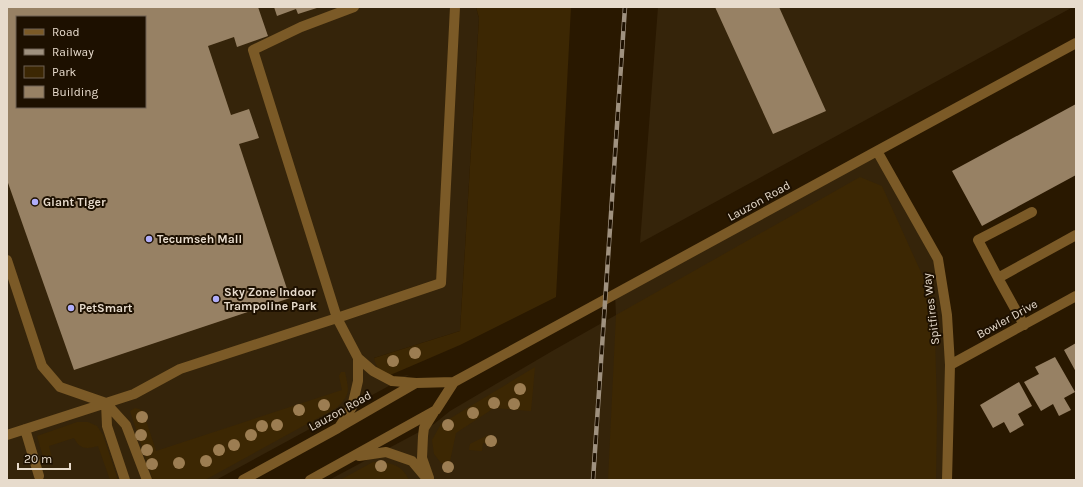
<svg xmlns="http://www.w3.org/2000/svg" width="1083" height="487" font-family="Karla,sans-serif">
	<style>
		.built { fill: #35240a; fill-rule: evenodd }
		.green { fill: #3c2703 }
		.building { fill: #978164; fill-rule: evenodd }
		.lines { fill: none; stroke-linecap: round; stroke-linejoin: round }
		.minor { stroke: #7b5a27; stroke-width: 10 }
		.rail-casing { stroke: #9f917f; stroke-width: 4.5 }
		.rail { stroke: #1d1000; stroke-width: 3; stroke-dasharray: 9; stroke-linecap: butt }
		.tree { fill: #9c7d52 }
		.poi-dot { fill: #b0aefa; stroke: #1d1000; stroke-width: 1.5 }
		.labels { text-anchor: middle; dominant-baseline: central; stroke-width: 4; stroke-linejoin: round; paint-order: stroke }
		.street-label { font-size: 12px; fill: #e7dbcc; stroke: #1d1000 }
		.poi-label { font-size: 12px; font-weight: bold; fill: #e7dbcc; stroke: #1d1000; text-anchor: start }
	</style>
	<rect width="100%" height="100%" fill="#291800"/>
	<path class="built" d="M7 7H476L479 18 460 331 374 358 388 376 396 377 409 375 216 480H7ZM17 17H145V107H17Z
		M658 7H1073L640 243Z
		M877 151 938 259 947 315V480H329L434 424 450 411 554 350 616 315 615 294Z"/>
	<path class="green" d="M476 7H571L556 297 460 345 388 376C380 371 376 367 374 358L460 331 479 18Z
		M860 177 882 186 934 301 937 409 936 480H608L616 315Z
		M535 367 531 411 494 408 456 433 449 466 441 463 434 454 432 440 441 424Z
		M341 372H345C349 390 351 395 336 408L205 480H153L130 411 135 408 139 409 143 411 156 451 342 390 339 376Z
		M77 422H88L97 426 103 435 118 480H110L98 446C87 449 80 450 74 438L49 446 53 462 45 464 37 436Z
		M488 435C494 435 497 439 498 445L483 443 482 451 469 450 470 444Z
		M373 462C389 462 402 464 409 480H340Z"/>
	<path class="building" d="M7 7H258L268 36 237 47 234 37 208 46 231 115 249 109 259 138 239 144 290 298 74 370 7 180ZM17 17H145V107H17Z
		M274 7H320L298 14 296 9 277 16Z
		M715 7H779L826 111 773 134Z
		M1076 104V175L982 226 952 171Z
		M1076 343V372L1064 350Z
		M1055 357 1075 392 1064 398 1071 410 1059 416 1053 404 1041 411 1024 382 1039 374 1035 367Z
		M1019 382 1032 406 1018 414 1024 425 1010 433 1004 422 993 428 980 405Z"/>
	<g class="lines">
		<path class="minor" d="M877 151 938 259 947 315 950 365 947 480
			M7 260 42 366 60 387 106 403 126 425 147 480
			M998 278 978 240 1032 212
			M1024 325 998 278 1076 235
			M950 365 1076 296
			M416 383 392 381 373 371 358 358 337 318 441 283 455 7
			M106 403 107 426 125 480
			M340 426 352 407 358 381V358
			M25 429 39 476
			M7 435 134 394 180 369 337 318 253 50 301 27 354 7
			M359 456 386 452 412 461 428 480
			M429 478 422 458 423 436 424 428 434 412
			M243 480 338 428 416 383 454 382 877 151 1076 43
			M310 480 436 410 454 382"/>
		<defs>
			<path id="rail" d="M593 480 625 7"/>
		</defs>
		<use href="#rail" class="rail-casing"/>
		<use href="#rail" class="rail"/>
	</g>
	<g class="tree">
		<circle cx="415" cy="353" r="6"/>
		<circle cx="393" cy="361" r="6"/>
		<circle cx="520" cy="389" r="6"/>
		<circle cx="494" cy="403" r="6"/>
		<circle cx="514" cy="404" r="6"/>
		<circle cx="324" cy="405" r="6"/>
		<circle cx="299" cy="410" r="6"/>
		<circle cx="473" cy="413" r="6"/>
		<circle cx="142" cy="417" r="6"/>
		<circle cx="277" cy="425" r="6"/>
		<circle cx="448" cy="425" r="6"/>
		<circle cx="262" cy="426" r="6"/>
		<circle cx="141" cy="435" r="6"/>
		<circle cx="251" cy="435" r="6"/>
		<circle cx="491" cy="441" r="6"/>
		<circle cx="234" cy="445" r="6"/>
		<circle cx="147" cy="450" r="6"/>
		<circle cx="219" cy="450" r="6"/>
		<circle cx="206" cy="461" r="6"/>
		<circle cx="179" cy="463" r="6"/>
		<circle cx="152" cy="464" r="6"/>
		<circle cx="381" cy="466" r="6"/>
		<circle cx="448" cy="467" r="6"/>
	</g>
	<g class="poi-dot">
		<circle cx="35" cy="202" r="4"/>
		<circle cx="149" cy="239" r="4"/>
		<circle cx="216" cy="299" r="4"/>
		<circle cx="71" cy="308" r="4"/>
	</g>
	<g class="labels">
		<g class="street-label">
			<text transform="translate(759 201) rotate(-29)">Lauzon Road</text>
			<text transform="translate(931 309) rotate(-97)">Spitfires Way</text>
			<text transform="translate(1007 319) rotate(-29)">Bowler Drive</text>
			<text transform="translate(340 411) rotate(-29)">Lauzon Road</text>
		</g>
		<g class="poi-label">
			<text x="43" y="202">Giant Tiger</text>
			<text x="157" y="239">Tecumseh Mall</text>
			<text x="224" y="292">Sky Zone Indoor<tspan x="224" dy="14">Trampoline Park</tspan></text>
			<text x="79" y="308">PetSmart</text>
		</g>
	</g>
	<rect width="1083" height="487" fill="none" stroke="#e7dbcc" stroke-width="16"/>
	<rect x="16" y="16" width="130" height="92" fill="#1d1000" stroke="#6e6152"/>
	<rect x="24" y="29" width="20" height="6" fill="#7b5a27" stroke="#6e6152"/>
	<text x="52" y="36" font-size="12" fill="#e7dbcc">Road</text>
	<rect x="24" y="49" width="20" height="6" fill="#9f917f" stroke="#6e6152"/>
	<text x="52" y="56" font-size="12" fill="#e7dbcc">Railway</text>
	<rect x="24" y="66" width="20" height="12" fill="#3c2703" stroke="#6e6152"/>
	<text x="52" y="76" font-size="12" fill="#e7dbcc">Park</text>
	<rect x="24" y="86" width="20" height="12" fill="#978164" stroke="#6e6152"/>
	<text x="52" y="96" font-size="12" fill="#e7dbcc">Building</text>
	<path d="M18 463v6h52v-6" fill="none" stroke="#e7dbcc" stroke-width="2"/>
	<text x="24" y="463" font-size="12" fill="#e7dbcc" stroke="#1d1000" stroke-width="3" paint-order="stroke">20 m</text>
</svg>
